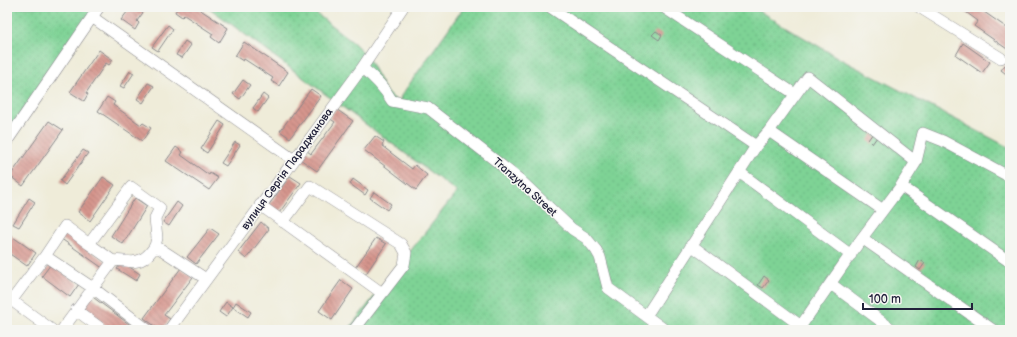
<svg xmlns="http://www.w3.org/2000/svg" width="1017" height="337" font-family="'Balsamiq Sans',sans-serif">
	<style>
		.grass { fill: url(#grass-dots); stroke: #507a68 }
		.building { fill: url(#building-back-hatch) }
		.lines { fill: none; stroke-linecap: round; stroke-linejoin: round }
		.minor-casing { stroke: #88878a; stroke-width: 12 }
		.minor { stroke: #fff; stroke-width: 11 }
		.labels { text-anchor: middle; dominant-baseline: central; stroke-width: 3; stroke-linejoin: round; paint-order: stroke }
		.street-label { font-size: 11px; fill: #22223b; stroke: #f6f6f2 }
	</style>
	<defs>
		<pattern id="grass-dots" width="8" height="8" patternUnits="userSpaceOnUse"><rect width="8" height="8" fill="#7ed395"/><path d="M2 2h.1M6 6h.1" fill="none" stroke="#6db581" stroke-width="1.8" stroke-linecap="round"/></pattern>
		<pattern id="building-back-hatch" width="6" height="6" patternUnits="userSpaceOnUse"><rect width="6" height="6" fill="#d6958d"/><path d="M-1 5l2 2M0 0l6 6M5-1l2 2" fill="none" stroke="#ad7974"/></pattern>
	</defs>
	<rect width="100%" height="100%" fill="#f6f6f2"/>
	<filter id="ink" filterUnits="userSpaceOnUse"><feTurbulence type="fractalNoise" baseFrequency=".025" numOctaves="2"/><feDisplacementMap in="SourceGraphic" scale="8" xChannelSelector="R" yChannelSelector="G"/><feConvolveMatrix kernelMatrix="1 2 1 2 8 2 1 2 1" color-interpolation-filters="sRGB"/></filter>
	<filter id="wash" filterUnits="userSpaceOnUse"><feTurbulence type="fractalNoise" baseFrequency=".012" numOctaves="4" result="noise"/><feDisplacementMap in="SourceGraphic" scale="16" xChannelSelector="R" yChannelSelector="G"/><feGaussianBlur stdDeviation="0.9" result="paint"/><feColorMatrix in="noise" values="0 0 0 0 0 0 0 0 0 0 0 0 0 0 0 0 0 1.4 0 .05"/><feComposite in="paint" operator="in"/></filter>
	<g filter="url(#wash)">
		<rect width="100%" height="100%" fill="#efecd9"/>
		<path class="grass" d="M7 7H99L7 141Z
			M208 7H308L355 44 368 58 386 92 399 103 401 96 464 7H752L842 60 1010 148V330H665L654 322 648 330H348L457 192Z"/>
		<g id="blocks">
			<path class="building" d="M131 7H147L137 21 139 23 135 30 121 20Z
				M178 7H196L228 28 219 43 211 37 213 34 184 15 182 17 175 12Z
				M959 7H977L1010 30V51L974 26 978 21Z
				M168 25 173 29 158 51 152 47Z
				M656 31 662 35 659 40 652 35Z
				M185 41 191 45 182 58 176 55Z
				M244 42 288 72 279 86 271 81 273 78 244 59 243 61 235 56Z
				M963 43 990 62 982 73 956 55Z
				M99 50 113 60 109 65 106 63 86 93 88 94 84 101 70 92Z
				M1005 65 1010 69V77L1001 70Z
				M130 71 134 73 124 88 120 86Z
				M243 80 250 85 240 99 233 94Z
				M148 83 154 86 143 103 137 99Z
				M311 89 321 96 290 138 280 131Z
				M263 94 268 98 258 112 253 108Z
				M107 97 115 102 113 105 141 125 143 123 151 128 142 141 98 111Z
				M336 109 353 121 317 171 300 159 306 150 311 154 335 122 329 118Z
				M49 121 63 130 23 186 10 176Z
				M219 121 225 125 207 153 201 149Z
				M873 133 877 137 872 144 868 140Z
				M375 136 384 142 382 146 412 169 415 165 427 175 416 190 364 150Z
				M235 142 240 145 226 166 221 163Z
				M176 147 183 152 181 155 209 175 210 173 218 178 209 190 166 161Z
				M83 150 88 153 65 185 60 181Z
				M290 176 301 183 279 213 268 206Z
				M103 177 115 185 90 221 78 212Z
				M353 179 368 190 365 195 350 184Z
				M374 192 391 204 387 210 370 198Z
				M29 198 35 202 19 227 13 224Z
				M135 198 147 206 123 244 111 236Z
				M177 202 182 206 169 226 163 222Z
				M261 222 269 229 246 259 238 252Z
				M210 228 219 234 196 264 187 257Z
				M64 232 108 263 104 269 60 238Z
				M7 233 36 253 27 266 7 252Z
				M376 238 386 244 365 275 355 268Z
				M920 260 925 263 920 270 916 267Z
				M122 262 140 274 136 281 117 269Z
				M51 264 79 284 70 297 42 276Z
				M181 268 193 277 164 315 170 319 162 330H160L144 318Z
				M764 276 769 280 763 288 758 285Z
				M341 280 353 289 332 320 319 311Z
				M90 295 137 330H112L108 327 81 307Z
				M226 302 233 307 226 317 219 312Z
				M236 302 251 312 248 317 233 307Z"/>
		</g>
	</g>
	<g filter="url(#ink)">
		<use href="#blocks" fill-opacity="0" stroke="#88878a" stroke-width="1"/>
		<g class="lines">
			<defs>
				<path id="minor" d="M550 7 756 146
					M663 7 795 94
					M919 7 1001 58
					M92 17 294 160
					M362 68C374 77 384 87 392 101L428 108 519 179 572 229 586 238 596 250 600 257 608 288 665 330
					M769 131 883 210
					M7 141 99 7
					M739 172 851 255
					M901 186 916 162 923 133 943 141 1010 177
					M260 205 382 293
					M283 222 310 186 401 244 406 253 404 265 354 330
					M862 238 993 330
					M691 245 801 326
					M45 256 65 226 89 244
					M113 261 89 244 131 187 160 208 155 218 157 238 155 246
					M831 284 893 330
					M7 297 52 330
					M12 300 45 256 93 288 148 330
					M76 310 103 330
					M646 316 756 146 769 131 808 77 916 162
					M62 330 113 261C118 260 121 261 126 261 140 264 148 257 155 246L162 250 206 279
					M169 330 362 68 403 7
					M798 330 862 238 901 186 1010 262"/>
			</defs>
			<use href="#minor" class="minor-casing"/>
			<use href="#minor" class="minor"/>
		</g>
	</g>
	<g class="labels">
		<g class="street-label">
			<text transform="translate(287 169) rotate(-54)">вулиця Сергія Параджанова</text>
			<text transform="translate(525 187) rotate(42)">Tranzytna Street</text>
		</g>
	</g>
	<rect width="1017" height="337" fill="none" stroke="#f6f6f2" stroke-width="24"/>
	<path d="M863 303v6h109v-6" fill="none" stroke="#22223b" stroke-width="2"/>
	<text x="869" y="303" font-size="12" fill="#22223b" stroke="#f6f6f2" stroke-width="3" paint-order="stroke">100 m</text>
</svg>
